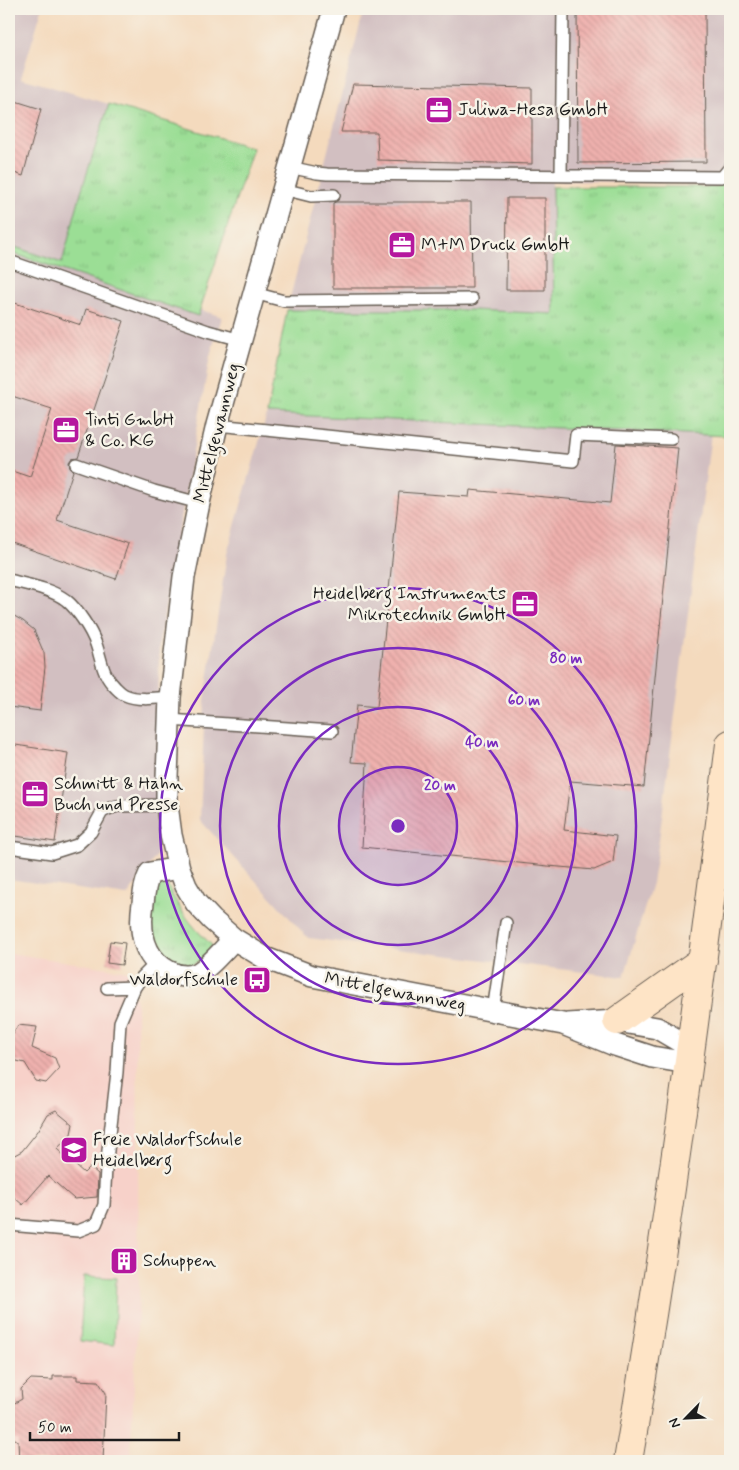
<svg xmlns="http://www.w3.org/2000/svg" width="739" height="1470" font-family="Mynerve,sans-serif">
	<style>
		.built { fill: #f7d1c9 }
		.industrial { fill: #d2bfc1 }
		.grass { fill: url(#grass-tufts); stroke: #5c7d58 }
		.green { fill: #9bde95; stroke: #5c7d58 }
		.building { fill: url(#building-back-hatch) }
		.lines { fill: none; stroke-linecap: round; stroke-linejoin: round }
		.lane-casing { stroke: #685e54; stroke-width: 14 }
		.street-casing { stroke: #685e54; stroke-width: 24 }
		.secondary-casing { stroke: #685e54; stroke-width: 30 }
		.lane { stroke: #fff; stroke-width: 11 }
		.street { stroke: #fff; stroke-width: 21 }
		.secondary { stroke: #fee4c6; stroke-width: 28 }
		.ring { fill: none; stroke: #7b2cbf; stroke-width: 2.5 }
		.labels { text-anchor: middle; dominant-baseline: central; stroke-width: 5; stroke-linejoin: round; paint-order: stroke }
		.poi-label { font-size: 18px; fill: #1c1c1c; stroke: #f7f3e8; text-anchor: start }
		.street-label { font-size: 18px; fill: #1c1c1c; stroke: #f7f3e8 }
		.centre { fill: #7b2cbf; stroke: #f7f3e8; stroke-width: 2.5 }
		.ring-label { font-size: 15px; text-anchor: middle; font-weight: bold; fill: #7b2cbf; stroke: #f7f3e8; stroke-width: 5; stroke-linejoin: round; paint-order: stroke }
	</style>
	<defs>
		<pattern id="grass-tufts" width="24" height="20" patternUnits="userSpaceOnUse" patternTransform="scale(1.25)"><rect width="24" height="20" fill="#9bde95"/><path d="M3 7l-1-3M5 7V3M7 7l1-3M15 17l-1-3M17 17v-4M19 17l1-3" fill="none" stroke="#85be80"/></pattern>
		<pattern id="building-back-hatch" width="6" height="6" patternUnits="userSpaceOnUse" patternTransform="scale(1.25)"><rect width="6" height="6" fill="#efb1ae"/><path d="M-1 5l2 2M0 0l6 6M5-1l2 2" fill="none" stroke="#cc9895"/></pattern>
	</defs>
	<rect width="100%" height="100%" fill="#f7f3e8"/>
	<filter id="ink" filterUnits="userSpaceOnUse"><feTurbulence type="fractalNoise" baseFrequency=".02" numOctaves="2"/><feDisplacementMap in="SourceGraphic" scale="10" xChannelSelector="R" yChannelSelector="G"/><feConvolveMatrix kernelMatrix="1 2 1 2 8 2 1 2 1" color-interpolation-filters="sRGB"/></filter>
	<filter id="wash" filterUnits="userSpaceOnUse"><feTurbulence type="fractalNoise" baseFrequency=".0096" numOctaves="4" result="noise"/><feDisplacementMap in="SourceGraphic" scale="20" xChannelSelector="R" yChannelSelector="G"/><feGaussianBlur stdDeviation="1.12" result="paint"/><feColorMatrix in="noise" values="0 0 0 0 0 0 0 0 0 0 0 0 0 0 0 0 0 1.4 0 .05"/><feComposite in="paint" operator="in"/></filter>
	<g filter="url(#wash)">
		<rect width="100%" height="100%" fill="#f4dabd"/>
		<path class="built" d="M9 953 128 971 137 1007 139 1293 130 1461H9Z"/>
		<path class="industrial" d="M9 9H42L21 78 109 104 81 192 62 263 222 317 210 356 159 643 157 855 127 896 9 879Z
			M364 9H730V183L552 181 554 314 287 310Z
			M267 414 711 434 659 840 652 883 624 977 308 938 200 820 205 700 227 554Z"/>
		<path class="grass" d="M109 104 253 148 198 316 9 252V245L62 263 81 192Z
			M730 181V418L728 436 267 414 287 310H472L554 314 552 187H714Z
			M163 876C176 904 189 925 212 945L204 958 186 968 162 960 148 921 154 880Z"/>
		<path class="green" d="M84 1276 116 1278 114 1345 80 1341Z"/>
		<g id="blocks">
			<path class="building" d="M577 9H705L706 162 578 163Z
				M353 84 532 88V164L378 160 377 132H341Z
				M9 99 41 109 23 176 9 171Z
				M507 198H545V290H506Z
				M336 202H471L472 288H333V203Z
				M9 301 81 325 86 309 124 321 78 457 72 458 69 462 70 468 73 471 57 520 128 544 116 579 9 542V470L30 477 52 409 9 395Z
				M616 444 678 448 644 787 570 781 564 830 616 836 613 862 594 870 548 866 362 847 367 763 351 762 357 705 377 707 399 492 469 497 470 490 610 503Z
				M9 613 23 621 34 630 44 653 45 667 40 711 9 707Z
				M9 744 68 753 55 842 9 835Z
				M110 941 125 943 122 965 107 963Z
				M18 1025 37 1027 32 1048 55 1058 59 1069 46 1083 36 1081 25 1063 9 1059V1032L13 1033Z
				M56 1110 73 1124 71 1134 57 1149 84 1173 90 1167 98 1174 97 1197 74 1199 48 1176 23 1205 9 1193V1158L22 1151 38 1131 48 1114Z
				M53 1376H77V1380L98 1381 106 1393 103 1461H19L18 1441 9 1435V1406L22 1399 21 1389 31 1379 53 1380Z"/>
		</g>
	</g>
	<g filter="url(#ink)">
		<use href="#blocks" fill-opacity="0" stroke="#685e54" stroke-width="1"/>
		<g class="lines">
			<defs>
				<path id="lane" d="M289 167 317 173 327 174 722 177 730 167
					M561 175 563 9
					M283 189 311 196 334 195
					M9 261 208 331 241 340
					M254 293 284 301 472 299
					M217 425 573 461 576 435 671 439
					M76 464 154 491 199 503
					M9 580C27 585 50 588 66 600 78 610 91 630 96 644 102 661 102 675 116 688 119 691 122 694 125 695 138 701 157 698 170 697
					M169 720 332 731
					M9 847 52 853 77 845 91 832 102 812 108 809 117 806 167 805
					M107 988 135 987
					M493 1011 506 923
					M9 1225 78 1231 96 1224 104 1205 106 1168 117 1072 120 1022 135 987 142 977 157 962"/>
				<path id="street" d="M334 9 217 425 199 503 184 577 170 697 167 777V805L171 835 179 868 186 886 196 903 212 920 234 939 265 958 312 976 563 1024 612 1044 652 1057 688 1063
					M179 868 150 873C145 883 144 892 143 903 139 929 142 957 168 971 175 975 185 977 194 975 206 971 224 949 234 939
					M568 1024 617 1021 657 1028 691 1048"/>
				<path id="secondary" d="M617 1021 703 960
					M628 1461C669 1223 700 984 730 744"/>
			</defs>
			<use href="#lane" class="lane-casing"/>
			<use href="#street" class="street-casing"/>
			<use href="#secondary" class="secondary-casing"/>
			<use href="#lane" class="lane"/>
			<use href="#street" class="street"/>
			<use href="#secondary" class="secondary"/>
		</g>
	</g>
	<circle cx="398" cy="826" r="59" fill="#7b2cbf" fill-opacity=".12"/>
	<g class="ring">
		<circle cx="398" cy="826" r="59"/>
		<circle cx="398" cy="826" r="119"/>
		<circle cx="398" cy="826" r="178"/>
		<circle cx="398" cy="826" r="238"/>
	</g>
	<defs>
		<symbol id="office-square" viewBox="-11 -11 22 22"><rect x="-9" y="-9" width="18" height="18" rx="4" fill="#b5179e" stroke="#f7f3e8"/><path d="M-6-3h4V-5.5h4V-3h4V5H-6ZM-1-4.5V-3h2v-1.5ZM-6 0V1H6V0Z" fill="#fff"/></symbol>
		<symbol id="bus-square" viewBox="-11 -11 22 22"><rect x="-9" y="-9" width="18" height="18" rx="4" fill="#b5179e" stroke="#f7f3e8"/><path d="M-5-6H5V4H4V6H2V4H-2V6H-4V4H-5ZM-3.5-4V0h7V-4ZM-3.5 1.2v1.5H-2V1.2ZM2 1.2v1.5H3.5V1.2Z" fill="#fff"/></symbol>
		<symbol id="school-square" viewBox="-11 -11 22 22"><rect x="-9" y="-9" width="18" height="18" rx="4" fill="#b5179e" stroke="#f7f3e8"/><path d="M0-5L7-2L0 1L-7-2ZM-4 1L0 2.5L4 1V4Q0 6-4 4Z" fill="#fff"/></symbol>
		<symbol id="building-square" viewBox="-11 -11 22 22"><rect x="-9" y="-9" width="18" height="18" rx="4" fill="#b5179e" stroke="#f7f3e8"/><path d="M-4-6H4V6H1V3H-1V6H-4ZM-2.5-4.3h1.7v1.8h-1.7ZM.8-4.3h1.7v1.8H.8ZM-2.5-1h1.7V.8h-1.7ZM.8-1h1.7V.8H.8Z" fill="#fff"/></symbol>
	</defs>
	<g fill-rule="evenodd">
		<use href="#office-square" x="423" y="94" width="32" height="32"/>
		<use href="#office-square" x="386" y="229" width="32" height="32"/>
		<use href="#office-square" x="50" y="414" width="32" height="32"/>
		<use href="#office-square" x="509" y="588" width="32" height="32"/>
		<use href="#office-square" x="19" y="778" width="32" height="32"/>
		<use href="#bus-square" x="241" y="964" width="32" height="32"/>
		<use href="#school-square" x="58" y="1134" width="32" height="32"/>
		<use href="#building-square" x="108" y="1245" width="32" height="32"/>
	</g>
	<g class="labels">
		<g class="poi-label">
			<text x="458" y="110">Juliwa-Hesa GmbH</text>
			<text x="421" y="245">M+M Druck GmbH</text>
			<text x="85" y="420">Tinti GmbH<tspan x="85" dy="21">&amp; Co. KG</tspan></text>
			<text x="506" y="594" text-anchor="end">Heidelberg Instruments<tspan x="506" dy="21">Mikrotechnik GmbH</tspan></text>
			<text x="54" y="784">Schmitt &amp; Hahn<tspan x="54" dy="21">Buch und Presse</tspan></text>
			<text x="238" y="980" text-anchor="end">Waldorfschule</text>
			<text x="93" y="1140">Freie Waldorfschule<tspan x="93" dy="21">Heidelberg</tspan></text>
			<text x="143" y="1261">Schuppen</text>
		</g>
		<g class="street-label">
			<text transform="translate(217 433) rotate(-76)">Mittelgewannweg</text>
			<text transform="translate(395 992) rotate(11)">Mittelgewannweg</text>
		</g>
	</g>
	<circle cx="398" cy="826" r="8" class="centre"/>
	<g class="ring-label">
		<text x="566" y="663">80 m</text>
		<text x="524" y="705">60 m</text>
		<text x="482" y="747">40 m</text>
		<text x="440" y="790">20 m</text>
	</g>
	<rect width="739" height="1470" fill="none" stroke="#f7f3e8" stroke-width="30"/>
	<g transform="translate(686 1418) rotate(246)" stroke="#f7f3e8" stroke-width="4" paint-order="stroke">
	<path d="M0-4L9 19L0 12L-9 19Z" fill="#1c1c1c"/>
	<text y="-8" font-size="14" font-weight="bold" text-anchor="middle" fill="#1c1c1c">N</text>
	</g>
	<path d="M30 1432v8h149v-8" fill="none" stroke="#1c1c1c" stroke-width="2.5"/>
	<text x="38" y="1432" font-size="15" fill="#1c1c1c" stroke="#f7f3e8" stroke-width="4" paint-order="stroke">50 m</text>
</svg>
